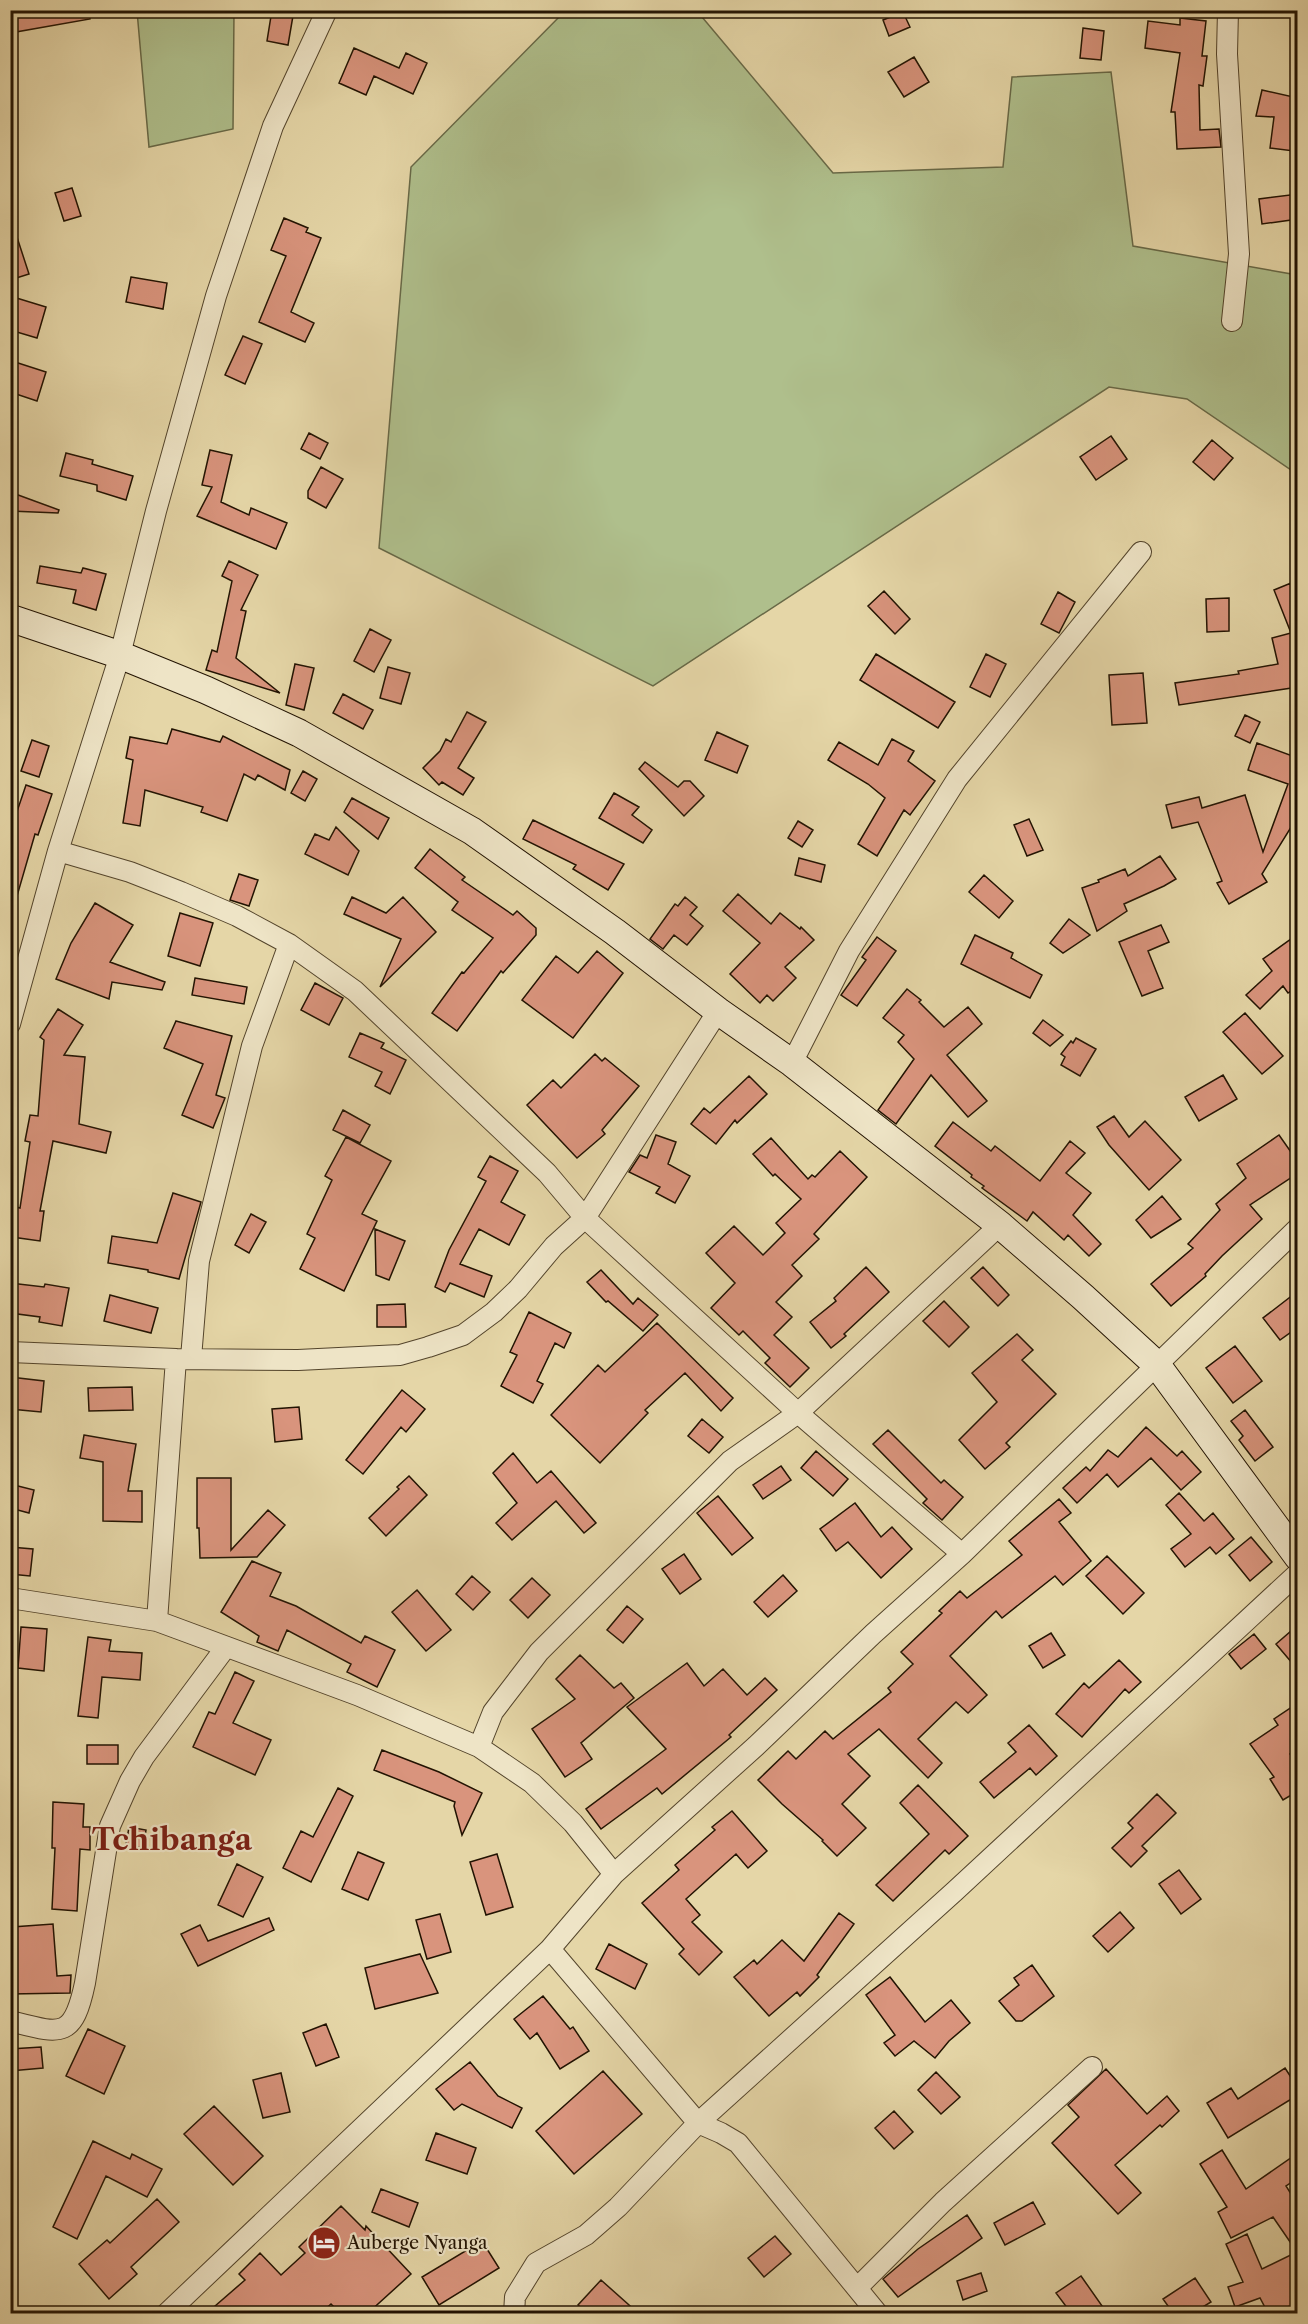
<svg xmlns="http://www.w3.org/2000/svg" width="1308" height="2324" font-family="'Libre Caslon Text',serif">
	<style>
		.green { fill: #afbf8c; stroke: #686947; stroke-width: 1.5 }
		.building { fill: #d9947d; stroke: #221302; stroke-width: 1.5 }
		.lines { fill: none; stroke-linecap: round; stroke-linejoin: round }
		.minor-casing { stroke: #53442b; stroke-width: 22 }
		.secondary-casing { stroke: #221302; stroke-width: 29 }
		.minor { stroke: #eee4c6; stroke-width: 20 }
		.secondary { stroke: #eee4c6; stroke-width: 27 }
		.labels { text-anchor: middle; dominant-baseline: central; stroke-width: 4.5; stroke-linejoin: round; paint-order: stroke }
		.poi-label { font-size: 18px; fill: #221302; stroke: #eee4c6; text-anchor: start }
		.town-label { font-size: 30px; font-weight: bold; fill: #7a1f14; stroke: #eee4c6 }
	</style>
	<rect width="100%" height="100%" fill="#e5d6a7"/>
	<filter id="stains"><feTurbulence type="fractalNoise" baseFrequency=".00333" numOctaves="4"/><feColorMatrix values="0 0 0 0 .2 0 0 0 0 .09 0 0 0 0 .02 0 0 0 .5 -.17"/></filter>
	<radialGradient id="worn" r=".72"><stop offset=".6" stop-color="#630" stop-opacity="0"/><stop offset="1" stop-color="#630" stop-opacity=".3"/></radialGradient>
	<path class="green" d="M137 11H234L233 129 149 147Z
		M565 11H697L833 173 1003 167 1012 77 1111 72 1133 246 1297 275V474L1187 399 1109 387 653 686 379 548 411 167Z"/>
	<path class="building" d="M10 10H89L90 19 10 33Z
		M272 10H294L288 45 267 41Z
		M903 12 910 27 889 36 883 20Z
		M1180 18 1206 21 1202 56H1207L1203 86 1199 85 1200 130 1219 129 1221 147 1177 149 1175 112H1171L1180 53 1145 48 1148 21 1180 25Z
		M1083 28 1104 31 1101 60 1080 58Z
		M354 48 399 68 406 53 427 63 413 94 374 76 366 95 339 83Z
		M914 57 929 82 904 97 888 72Z
		M1262 90 1298 98V128L1294 151 1270 148 1274 117 1256 116Z
		M72 188 81 216 64 221 55 193Z
		M1298 194V219L1262 224 1259 199Z
		M284 218 308 228 306 232 321 238 291 312 314 323 305 342 259 322 286 256 271 250Z
		M10 228H14L29 274 10 280Z
		M131 277 167 283 163 309 126 302Z
		M10 296 46 307 37 338 10 330Z
		M243 336 262 344 245 384 225 375Z
		M15 362 46 372 37 401 10 392V375Z
		M309 433 328 443 320 459 301 449Z
		M1111 436 1127 459 1096 480 1080 457Z
		M1212 440 1233 458 1214 480 1193 462Z
		M210 450 232 455 221 502 249 515 251 508 287 523 276 549 197 516 212 487 202 485Z
		M66 453 93 460 92 464 133 476 126 500 97 491V485L60 476Z
		M321 467 343 479 326 508 308 498V491Z
		M10 492 59 510 58 513 10 511Z
		M229 561 258 575 241 610 246 611 236 658 280 693 206 670 212 650 217 652 232 581 222 576Z
		M40 566 81 573 83 568 106 574 96 610 73 603 76 590 37 583Z
		M1291 583 1298 602V687L1179 705 1175 683 1239 674 1238 671 1278 664 1272 638 1291 633 1274 590Z
		M884 591 910 619 895 634 868 606Z
		M1058 592 1075 602 1059 633 1041 624Z
		M1229 598V631L1207 632 1206 599Z
		M370 629 391 640 374 672 354 661Z
		M876 654 955 702 938 728 860 680Z
		M986 654 1006 664 990 697 970 687Z
		M295 664 314 668 304 710 286 705Z
		M388 667 410 673 401 704 380 698Z
		M1143 673 1147 723 1112 725 1109 675Z
		M343 694 373 710 363 729 333 713Z
		M467 712 486 722 458 768 474 778 463 795 442 782 439 785 423 768 440 751 446 739 451 742Z
		M1245 715 1260 722 1250 743 1235 736Z
		M172 729 220 742 223 736 290 770 285 790 258 775 255 780 244 774 227 821 201 812 203 807 145 790 140 826 123 823 133 760 126 758 130 737 167 744Z
		M717 732 748 746 737 773 705 760Z
		M892 739 914 751 908 761 935 781 910 815 904 810 877 856 858 844 885 798 868 784 828 760 839 742 878 765Z
		M32 740 49 746 39 777 21 771Z
		M1257 743 1298 758V816L1262 874 1267 882 1229 904 1217 883 1222 881 1198 822 1172 828 1166 805 1199 797 1202 808 1245 795 1263 852 1288 784 1248 770Z
		M645 762 678 787 684 781H690L704 796 684 816 639 769Z
		M303 771 317 779 305 801 291 793Z
		M26 785 52 794 38 835 35 834 15 903 10 902V832Z
		M614 793 639 807 632 815 652 830 643 843 599 818Z
		M352 798 389 818 378 839 344 812Z
		M1029 819 1043 850 1027 856 1014 825Z
		M533 820 624 864 608 890 573 869 576 865 523 839Z
		M798 821 813 830 802 847 788 838Z
		M336 827 359 851 348 875 305 854 315 834 329 840Z
		M430 849 465 877 462 880 513 915 517 911 536 928V935L503 973 501 971 457 1031 432 1013 462 972 464 973 493 938 452 910 458 902 415 868Z
		M1160 856 1176 879 1164 886 1124 904 1127 911 1097 931 1082 888 1099 882 1098 880 1125 869 1128 876Z
		M799 858 825 865 821 882 795 875Z
		M239 874 258 880 249 906 230 900Z
		M984 875 1013 901 999 918 969 892Z
		M738 894 771 924 780 913 800 929 801 927 814 940 785 967 796 978 773 1001 767 995 760 1003 730 974 760 943 723 911Z
		M352 897 386 913 403 897 436 932 380 987 401 939 344 914Z
		M685 897 697 907 690 915 703 926 687 945 674 935 663 949 650 939 675 904 678 906Z
		M95 903 133 925 110 962 165 982 162 990 112 982 109 999 56 979 71 943Z
		M180 913 213 923 200 966 168 956Z
		M1069 919 1090 935 1063 953 1050 943Z
		M1161 925 1169 942 1148 951 1163 988 1142 996 1119 942Z
		M1298 934V986L1288 993 1283 986 1260 1009 1246 995 1272 971 1263 959Z
		M975 935 1013 953 1011 958 1042 975 1030 998 961 964Z
		M877 937 896 951 857 1006 841 995 866 960 862 957Z
		M597 951 623 973 573 1038 522 1000 556 956 578 973Z
		M195 978 247 987 244 1004 192 995Z
		M315 983 343 998 329 1025 301 1010Z
		M907 989 921 1000 919 1002 944 1027 968 1007 982 1024 947 1055 987 1101 968 1117 931 1075 896 1124 878 1110 914 1059 898 1042 904 1035 883 1018Z
		M58 1009 83 1025 64 1055 85 1057 79 1124 111 1132 106 1153 53 1141 40 1211H44L40 1241 12 1237 16 1207 20 1208 30 1142 25 1141 30 1115 38 1116 44 1040 40 1037Z
		M1245 1013 1283 1056 1262 1074 1223 1032Z
		M1043 1020 1063 1035 1050 1046 1033 1033Z
		M176 1021 232 1036 216 1095 225 1098 213 1128 182 1115 203 1064 164 1048Z
		M360 1033 384 1043 381 1048 406 1060 390 1094 375 1086 382 1072 349 1057Z
		M1076 1038 1096 1049 1080 1076 1061 1065 1065 1057 1061 1054 1071 1041 1073 1043Z
		M595 1054 602 1061 605 1058 639 1086 602 1130 605 1134 577 1158 527 1105 553 1080 561 1088Z
		M1223 1075 1237 1099 1199 1121 1185 1097Z
		M749 1076 767 1094 737 1123 735 1120 716 1144 691 1124 704 1108 710 1113Z
		M343 1110 370 1125 360 1143 333 1130Z
		M1114 1116 1129 1137 1145 1121 1181 1160 1149 1190 1109 1145 1097 1127Z
		M953 1122 991 1151 995 1146 1040 1181 1070 1141 1085 1153 1066 1173 1091 1193 1073 1215 1101 1244 1089 1256 1068 1235 1064 1240 1033 1212 1027 1221 982 1188 984 1186 971 1177 972 1175 935 1146Z
		M656 1135 676 1142 668 1164 690 1176 675 1203 656 1193 660 1187 629 1172 640 1155 647 1158Z
		M1279 1135 1298 1162V1173L1250 1205 1262 1219 1222 1256 1205 1274 1206 1276 1171 1306 1151 1284 1193 1248 1188 1244 1220 1210 1216 1204 1246 1178 1237 1164Z
		M346 1137 391 1161 362 1214 377 1221 344 1291 300 1269 315 1238 307 1234 332 1180 325 1176Z
		M771 1138 808 1179 812 1175 815 1177 840 1151 867 1177 814 1234 819 1239 792 1265 802 1276 776 1302 792 1317 774 1335 809 1368 790 1387 765 1363 770 1358 743 1331 739 1335 711 1308 735 1283 706 1253 734 1226 763 1255 785 1233 776 1223 801 1199 775 1174 773 1176 753 1154Z
		M490 1156 518 1171 501 1202 525 1215 509 1245 479 1229 460 1264 492 1276 484 1297 450 1283 445 1292 435 1287 449 1250 486 1181 478 1177Z
		M173 1193 201 1202 179 1279 148 1272V1270L108 1263 112 1236 157 1243Z
		M1162 1196 1181 1219 1151 1238 1136 1220Z
		M251 1214 266 1222 249 1253 235 1245Z
		M375 1229 405 1241 389 1280 376 1275Z
		M866 1267 889 1292 844 1334 846 1336 831 1348 810 1322 836 1301 834 1298Z
		M983 1267 1009 1295 998 1306 971 1278Z
		M601 1270 633 1304 638 1298 658 1315 643 1331 608 1301 606 1302 587 1282Z
		M10 1283 44 1287 45 1284 69 1288 62 1326 39 1322 40 1317 10 1313Z
		M1298 1291V1327L1280 1340 1263 1318Z
		M110 1295 158 1308 151 1333 104 1321Z
		M944 1301 969 1327 949 1347 923 1321Z
		M405 1304 406 1327H377V1305Z
		M529 1312 571 1333 564 1348 555 1343 537 1381 543 1384 533 1403 501 1386 517 1355 510 1352Z
		M657 1323 733 1398 721 1411 685 1373 645 1410 648 1413 600 1463 551 1415 598 1365 605 1372Z
		M1017 1334 1033 1350 1022 1360 1056 1394 1006 1443 1010 1447 985 1469 959 1440 997 1402 972 1373Z
		M1235 1346 1262 1381 1233 1403 1206 1368Z
		M10 1377 44 1381 41 1412 10 1409Z
		M132 1387 133 1410 89 1411 88 1388Z
		M402 1390 425 1409 406 1432 401 1427 363 1474 346 1460Z
		M299 1407 302 1439 275 1442 272 1409Z
		M1245 1410 1273 1447 1255 1461 1239 1440 1243 1436 1231 1421Z
		M702 1419 723 1437 709 1453 688 1436Z
		M1146 1427 1177 1456 1182 1451 1201 1472 1181 1490 1151 1458 1118 1487 1107 1474 1077 1503 1063 1488 1086 1467 1090 1471 1108 1450 1118 1457Z
		M888 1430 941 1483 944 1480 963 1497 942 1520 923 1503 927 1499 873 1444Z
		M84 1435 136 1444 128 1491H142V1522L103 1521V1462L80 1458Z
		M816 1451 848 1479 833 1496 801 1468Z
		M513 1453 537 1483 551 1471 596 1523 584 1533 556 1501 512 1540 496 1523 517 1503 493 1473Z
		M781 1466 791 1480 763 1499 753 1485Z
		M409 1476 427 1495 386 1536 369 1518 399 1489 397 1487Z
		M197 1478H231V1550L268 1510 285 1525 257 1557 200 1558 199 1528H197Z
		M10 1484 34 1490 29 1513 10 1508Z
		M1179 1493 1204 1521 1213 1513 1234 1539 1216 1554 1210 1547 1185 1567 1171 1549 1191 1534 1166 1505Z
		M718 1496 753 1538 732 1555 697 1513Z
		M1059 1499 1071 1513 1059 1522 1091 1561 1063 1585 1055 1576 1002 1618 996 1611 950 1656 987 1695 968 1713 956 1702 918 1739 942 1763 928 1778 879 1729 848 1754 870 1776 842 1804 866 1828 837 1856 822 1841 823 1840 782 1804 758 1780 788 1751 796 1759 825 1731 833 1739 891 1692 888 1688 913 1664 901 1652 942 1613 939 1611 960 1591 967 1598 1022 1555 1009 1541Z
		M855 1503 881 1537 892 1527 912 1549 881 1578 848 1542 836 1551 820 1529Z
		M1251 1537 1272 1562 1250 1581 1229 1555Z
		M10 1547 33 1549 30 1576 10 1574Z
		M684 1554 701 1579 680 1594 662 1569Z
		M1107 1556 1144 1593 1123 1614 1086 1576Z
		M252 1561 281 1573 270 1596 296 1606 361 1643 365 1636 395 1650 377 1687 347 1672 351 1664 287 1630 278 1651 257 1642 259 1636 221 1612Z
		M783 1575 797 1591 768 1617 754 1602Z
		M472 1576 490 1592 473 1610 456 1594Z
		M532 1578 550 1595 528 1618 510 1600Z
		M417 1590 451 1630 426 1651 392 1612Z
		M627 1606 643 1619 623 1643 607 1630Z
		M1298 1625V1670L1276 1644Z
		M21 1627 47 1629 44 1671 18 1668Z
		M1051 1633 1065 1655 1043 1668 1029 1646Z
		M1254 1634 1266 1649 1241 1669 1229 1654Z
		M88 1637 111 1640 109 1651 142 1653 140 1680 102 1677 98 1718 78 1716Z
		M580 1655 614 1688 621 1683 634 1698 581 1743 592 1759 565 1777 532 1729 575 1699 556 1679Z
		M1119 1660 1141 1682 1129 1693 1125 1689 1082 1737 1056 1714 1084 1683 1089 1688Z
		M687 1663 704 1686 723 1669 747 1695 765 1678 777 1690 729 1735 731 1737 662 1794 657 1788 601 1829 586 1809 666 1749 627 1707Z
		M235 1672 254 1681 233 1723 271 1740 255 1775 193 1747 209 1712 215 1714Z
		M1298 1703V1749L1290 1754 1298 1765V1791L1283 1800 1270 1779 1274 1777 1250 1744 1278 1725 1274 1719Z
		M1029 1725 1057 1756 1036 1775 1030 1768 994 1798 980 1782 1016 1752 1008 1743Z
		M87 1745H118V1764H87Z
		M382 1750 439 1772 482 1793 462 1835 454 1806 455 1802 374 1770Z
		M918 1785 968 1836 949 1854 945 1850 893 1901 876 1885 929 1834 900 1803Z
		M338 1788 353 1796 311 1882 283 1868 301 1831 313 1837Z
		M1157 1794 1176 1813 1142 1846 1147 1851 1131 1867 1112 1848 1133 1828 1128 1823Z
		M53 1802 84 1804 83 1827H90V1850L80 1849 77 1911 52 1909 55 1848H52Z
		M732 1811 767 1851 748 1868 736 1854 686 1899 700 1915 692 1922 722 1952 699 1975 679 1954 684 1949 642 1903 679 1870 675 1865 715 1830 712 1827Z
		M129 1827 146 1830 143 1848 126 1845Z
		M358 1852 384 1863 368 1900 342 1889Z
		M497 1854 513 1907 486 1915 470 1862Z
		M237 1864 263 1877 243 1917 218 1905Z
		M1179 1870 1201 1899 1181 1914 1159 1884Z
		M1120 1912 1134 1928 1108 1952 1093 1936Z
		M839 1913 854 1924 817 1975 819 1977 800 1996 797 1992 769 2016 734 1977 754 1960 757 1964 782 1940 804 1961Z
		M440 1914 451 1952 427 1959 416 1920Z
		M269 1918 274 1930 198 1966 181 1934 200 1925 208 1941Z
		M53 1924 57 1976 71 1975 70 1993 10 1994V1977H15L12 1927Z
		M609 1944 647 1964 635 1989 596 1969Z
		M420 1954 438 1993 375 2009 365 1968Z
		M1032 1965 1054 1996 1022 2021H1016L999 2001 1019 1985 1014 1978Z
		M890 1977 925 2022 951 2000 970 2023 949 2041 935 2058 914 2041 895 2056 884 2043 895 2035 866 1995Z
		M543 1996 570 2029 573 2027 589 2051 560 2069 537 2033 530 2039 514 2019Z
		M326 2024 339 2057 316 2066 303 2033Z
		M88 2029 125 2046 104 2094 66 2076Z
		M41 2047 43 2068 10 2071V2049Z
		M470 2062 498 2096 522 2108 512 2128 462 2104 454 2110 436 2089Z
		M1285 2068 1298 2088 1293 2091V2098L1228 2138 1207 2103 1231 2088 1238 2099Z
		M1106 2069 1147 2114 1167 2096 1179 2111 1162 2127 1160 2125 1115 2165 1141 2193 1118 2214 1052 2143 1079 2117 1068 2105Z
		M603 2071 642 2114 574 2174 536 2131Z
		M936 2072 960 2097 941 2114 918 2090Z
		M281 2073 290 2112 263 2118 253 2080Z
		M214 2106 263 2156 233 2185 184 2134Z
		M894 2111 913 2132 894 2149 875 2128Z
		M436 2133 476 2148 467 2174 426 2160Z
		M93 2141 130 2159 132 2154 162 2169 147 2197 106 2176 77 2239 53 2227Z
		M1222 2150 1246 2189 1298 2153V2178L1286 2186 1298 2205V2302L1275 2313H1268L1260 2298 1235 2307 1228 2287 1243 2282 1226 2244 1247 2234 1262 2269 1297 2252 1273 2217 1231 2238 1218 2212 1227 2207 1200 2164Z
		M381 2189 418 2203 409 2227 372 2212Z
		M157 2199 179 2222 131 2267 137 2274 109 2299 79 2264 107 2240 110 2243Z
		M1033 2202 1045 2224 1005 2245 994 2223Z
		M341 2206 365 2230 366 2226 411 2274 368 2313H340L331 2304 321 2313H207L245 2280 239 2274 260 2253 281 2275 305 2253 299 2247Z
		M967 2215 982 2238 898 2297 883 2279 918 2249Z
		M775 2236 791 2254 764 2277 748 2258Z
		M482 2241 499 2268 439 2305 422 2277Z
		M981 2273 987 2291 963 2300 957 2281Z
		M1081 2276 1107 2313H1071L1056 2293Z
		M1195 2278 1211 2302 1193 2313H1173L1163 2299Z
		M601 2280 638 2313H588L578 2305Z"/>
	<g class="lines">
		<defs>
			<path id="minor" d="M1228 10 1227 54 1239 254 1232 321
				M58 851 130 872 181 892 237 916 289 944 355 991 547 1173 585 1218 554 1246 518 1289 494 1312 463 1335 428 1347 400 1355 298 1360 176 1359 157 1621
				M718 1011 585 1218 798 1413 962 1554
				M10 1024 58 851 120 655 156 511 216 296 273 126 327 10
				M792 1063 849 951 957 779 1141 552
				M10 1352 176 1359
				M191 1358 199 1261 252 1046 289 944
				M10 1598 157 1621 357 1695 479 1747 532 1783 573 1823 614 1874
				M479 1747 493 1712 539 1652 730 1461 798 1413 1000 1225
				M550 1949 698 2123 721 2133 738 2143 878 2314
				M10 2021C61 2034 73 2040 85 1983L110 1826 130 1781 144 1757 226 1647
				M857 2288 943 2202 1092 2067
				M166 2314 550 1949 614 1874 756 1746 873 1634 962 1554 1298 1228
				M514 2314 515 2297 536 2263 586 2235 618 2207 698 2123 955 1891 1298 1573"/>
			<path id="secondary" d="M10 618 120 655 206 690 299 733 472 831 615 932 718 1011 792 1063 1000 1225 1083 1297 1157 1365 1298 1557"/>
		</defs>
		<use href="#minor" class="minor-casing"/>
		<use href="#secondary" class="secondary-casing"/>
		<use href="#minor" class="minor"/>
		<use href="#secondary" class="secondary"/>
	</g>
	<defs>
		<symbol id="hotel-disc" viewBox="-11 -11 22 22"><circle r="9.5" fill="#8f2418" stroke="#eee4c6"/><path d="M-6-4.5h1.5V1H6V5H4.5V3h-9V5H-6ZM-4 0a1.8 1.8 0 1 1 3.6 0ZM.5 0V-2.5h3Q6-2.5 6 0Z" fill="#fff"/></symbol>
	</defs>
	<g fill-rule="evenodd">
		<use href="#hotel-disc" x="305" y="2224" width="38" height="38"/>
	</g>
	<g class="labels">
		<g class="poi-label">
			<text x="347" y="2243">Auberge Nyanga</text>
		</g>
		<g class="town-label">
			<text x="172" y="1839">Tchibanga</text>
		</g>
	</g>
	<rect width="1308" height="2324" fill="none" stroke="#e5d6a7" stroke-width="36"/>
	<rect x="12" y="12" width="1284" height="2300" fill="none" stroke="#221302" stroke-width="3"/>
	<rect x="18" y="18" width="1272" height="2288" fill="none" stroke="#221302" stroke-width="1.5"/>
	<rect width="100%" height="100%" filter="url(#stains)"/>
	<rect width="100%" height="100%" fill="url(#worn)"/>
</svg>
